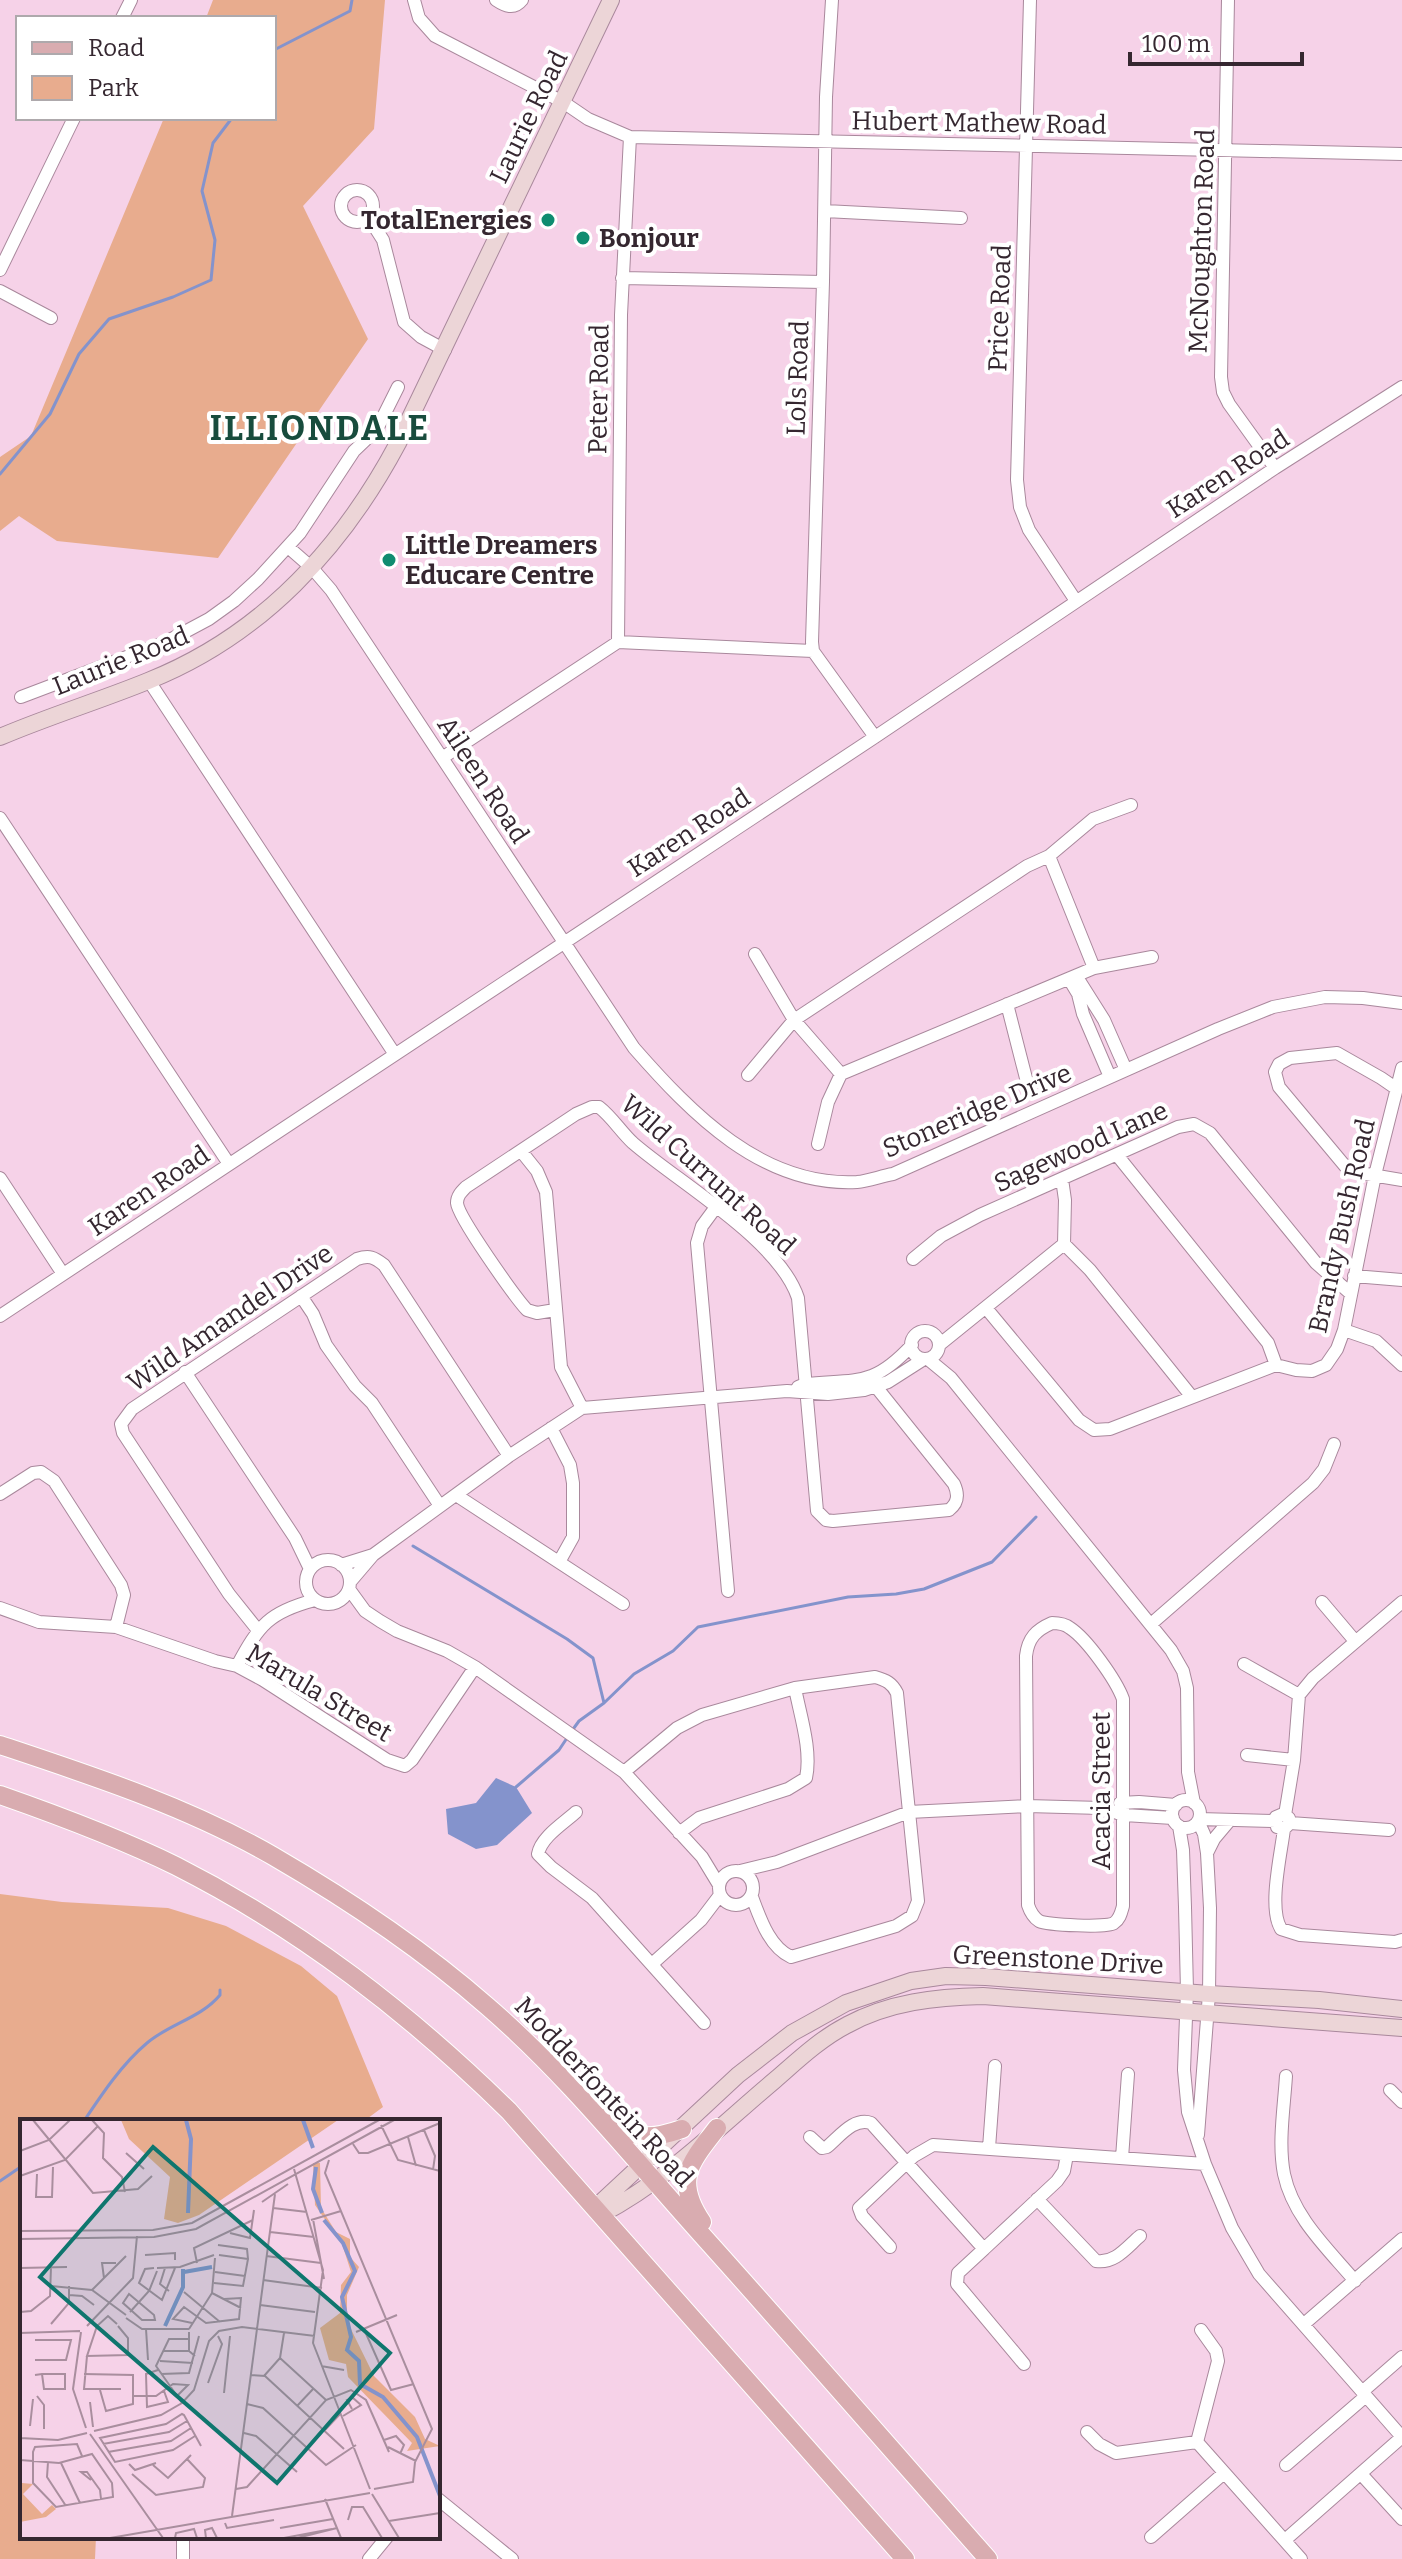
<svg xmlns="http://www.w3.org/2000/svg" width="1402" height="2559" font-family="Bitter,serif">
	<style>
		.green { fill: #e8ac8e }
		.water { fill: #8493cc }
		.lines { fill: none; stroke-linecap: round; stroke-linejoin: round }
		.stream { stroke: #8493cc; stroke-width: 3 }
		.minor-casing { stroke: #a9889c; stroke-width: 14 }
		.secondary-casing { stroke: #a9889c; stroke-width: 18 }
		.primary-casing { stroke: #fff; stroke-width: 20 }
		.minor { stroke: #fff; stroke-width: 12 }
		.secondary { stroke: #ecd5d7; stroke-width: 16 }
		.primary { stroke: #d9acb0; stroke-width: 18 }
		.poi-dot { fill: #0f8c70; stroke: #fff; stroke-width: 3 }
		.labels { text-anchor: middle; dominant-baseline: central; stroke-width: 8; stroke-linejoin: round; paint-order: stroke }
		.street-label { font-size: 26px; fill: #352730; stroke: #fff }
		.poi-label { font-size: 26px; font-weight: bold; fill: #352730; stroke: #fff; text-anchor: start }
		.district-label { font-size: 34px; font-weight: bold; letter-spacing: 2px; fill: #184c3d; stroke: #fff }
		.inset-river { fill: none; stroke: #8493cc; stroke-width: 4 }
		.inset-road { fill: none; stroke: #a98e9e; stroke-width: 2 }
		.view { fill: #0f766e; fill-opacity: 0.15; stroke: #0f766e; stroke-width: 4 }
		.inset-edge { fill: none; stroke: #352730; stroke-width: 4 }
	</style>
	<rect width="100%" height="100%" fill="#f6d2e8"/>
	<path class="green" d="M213 0H385L374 129 303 206 368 339 218 558 57 541 19 516 0 531V457L31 436 164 118H274V18H206Z
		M0 1894 62 1902 168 1908 226 1926 301 1966 337 1996 383 2107 364 2121H22V2537H96L95 2559H0Z"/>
	<path class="water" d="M496 1778 516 1787 532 1813 497 1845 476 1849 448 1834 446 1809 476 1803Z"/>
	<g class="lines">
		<path class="stream" d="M274 50 350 11 352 0
			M0 474 50 414 79 354 109 319 173 297 211 280 215 240 202 191 213 143 232 118
			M413 1546 567 1639 593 1658 604 1703
			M571 1732 579 1721 604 1703 634 1674 673 1651 698 1627 848 1597 896 1594 924 1589 992 1562 1036 1517
			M516 1787 559 1750 567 1738
			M84 2121C102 2094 122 2064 147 2043 169 2024 201 2018 220 1995V1990
			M0 2181 22 2166"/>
		<defs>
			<path id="minor" d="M414 0 419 18 435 36 563 102 588 119 630 137 1402 154
				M496 0C505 6 514 10 522 0
				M832 0 826 97 823 282 812 642 813 651 875 737
				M1030 0 1017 480 1020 507 1029 530 1076 601
				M1228 0 1221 377 1223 392 1229 404 1275 468
				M122 18 131 0
				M341 206a16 16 0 1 1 32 0a16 16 0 1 1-32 0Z
				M825 211 961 218
				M369 218 383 240 404 322 421 337 445 350
				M0 270 74 118
				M622 278 823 282
				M0 291 51 318
				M288 547 312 568 331 590 634 1048C691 1113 762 1187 857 1182 869 1181 881 1176 893 1174L1218 1029 1273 1007 1325 997 1363 998 1402 1003
				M618 642 621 315 630 137
				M149 681 394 1053
				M21 697 166 642 209 619 234 601 258 579 300 533 354 451 377 429 398 387
				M442 758 618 642 813 651
				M0 818 229 1164
				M1049 856 1094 968
				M755 954 794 1020 841 1074
				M1069 979 1078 994 1083 1014 1110 1077
				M1080 982 1104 1020 1126 1070
				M1007 1004 1028 1086
				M748 1075 794 1020 1027 866 1049 856 1093 819 1131 805
				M1397 1089 1381 1078 1337 1053 1290 1058 1279 1064 1275 1072 1279 1087 1345 1166 1360 1173 1402 1180
				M818 1144 828 1102 841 1074 1094 968 1152 957
				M521 1151 537 1171 546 1192 561 1367 582 1408
				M1117 1155 1268 1343 1276 1365
				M0 1178 63 1274
				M716 1207 702 1226 697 1243 728 1591
				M1064 1244 1090 1270 1192 1397
				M913 1259 941 1236 980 1215 1178 1127 1194 1124 1210 1133 1316 1263 1350 1293
				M1354 1276 1402 1280
				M301 1296 313 1314 326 1345 355 1386 372 1403 440 1506
				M986 1308 1079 1420 1094 1430 1110 1429 1276 1365 1296 1370 1312 1371 1326 1365 1337 1349 1344 1330 1375 1175 1402 1068
				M555 1310 537 1313 527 1310C515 1297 458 1217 457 1203 457 1196 461 1192 466 1187L576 1114 592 1107H599C612 1117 621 1132 633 1143 679 1183 779 1240 798 1298L817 1511 826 1520 833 1521 949 1510C958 1503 959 1495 954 1484L877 1388 873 1377
				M0 1316 875 737 1275 468 1402 387
				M1344 1330 1376 1341 1402 1365
				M911 1345a14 14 0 1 1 28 0a14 14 0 1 1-28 0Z
				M939 1345 1064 1244 1065 1200 1062 1179
				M928 1359 951 1378 1171 1650 1183 1671 1187 1688 1188 1772 1194 1803
				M185 1372 295 1538 310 1569
				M798 1387 805 1384C858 1379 873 1387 912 1345
				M551 1428 570 1465 573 1483V1537L559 1562
				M0 1494 33 1473 41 1472 54 1481 121 1585 124 1595 116 1627
				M456 1495 623 1604
				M306 1582a22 22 0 1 1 44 0a22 22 0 1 1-44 0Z
				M341 1565 373 1555
				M350 1582 373 1555 509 1456 582 1408 787 1391 828 1394 864 1390 888 1382 924 1359
				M349 1589 365 1611 380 1621 397 1631 447 1651 475 1667 624 1772 702 1857 719 1885
				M1322 1602 1355 1641
				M0 1608 39 1622 116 1627 215 1661 237 1666 263 1680 387 1760 405 1766 412 1760 475 1667
				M1052 1623C1059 1623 1065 1624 1070 1628 1087 1639 1116 1680 1123 1699V1906C1121 1913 1120 1919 1114 1923 1107 1928 1048 1925 1039 1921 1033 1917 1030 1911 1028 1905L1026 1656C1028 1638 1036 1630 1052 1623Z
				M1151 1624 1313 1483 1324 1469 1334 1444
				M257 1629 229 1594 123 1433 121 1424 132 1409 357 1259C369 1255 374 1257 384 1265L509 1456
				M1244 1664 1299 1695
				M237 1666C259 1625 269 1612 315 1600
				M1247 1755 1294 1760
				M624 1772 677 1728 702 1715 795 1688 875 1677C886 1680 892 1683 897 1693L918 1901 912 1916 896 1926 791 1957C769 1947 760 1918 752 1897
				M1172 1814a14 14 0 1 1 28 0a14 14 0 1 1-28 0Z
				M1120 1803 1139 1802 1176 1805
				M576 1812C564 1823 541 1837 538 1854L551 1867 592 1898 704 2023
				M1285 1815 1294 1760 1299 1695 1313 1678 1402 1602
				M1199 1819 1275 1821
				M1198 1821 1204 1834 1207 1853 1210 1908 1209 1994 1198 2135
				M1290 1823 1389 1830
				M1179 1826 1183 1850 1185 1907 1187 1991 1184 2070 1188 2112 1205 2164 1232 2228 1259 2274 1402 2437
				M1284 1829 1277 1827 1276 1817 1283 1814 1289 1818 1290 1823 1284 1829C1281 1854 1268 1908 1281 1929L1300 1935 1395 1942 1402 1940
				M679 1833 699 1818 788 1789 806 1778C812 1750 800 1715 795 1688
				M1207 1853 1214 1839 1230 1820
				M719 1888a17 17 0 1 1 34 0a17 17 0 1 1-34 0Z
				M740 1871 777 1862 909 1812 1027 1806 1101 1808 1124 1815 1173 1818
				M652 1964 701 1920 720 1895
				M1286 2076C1284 2108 1278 2143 1284 2174 1293 2217 1328 2249 1355 2281
				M1390 2090 1402 2102
				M810 2137 822 2148 827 2147C840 2136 854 2117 871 2123L984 2249 1057 2181 1064 2171 1067 2155
				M989 2148 995 2066
				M1122 2158 1128 2074
				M1037 2199 1096 2261C1115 2264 1127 2247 1140 2236
				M890 2247 862 2216 859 2208 914 2156 933 2145 1205 2164
				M984 2249 958 2273 957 2284 1024 2364
				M1304 2324 1402 2239
				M1362 2392 1402 2357
				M1087 2432 1099 2444 1116 2453 1197 2442
				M1197 2442 1301 2559
				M1197 2442 1218 2361 1216 2351 1201 2330
				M1286 2465 1366 2396
				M1361 2474 1402 2519
				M438 2499 512 2559
				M183 2537V2559
				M1151 2537 1224 2473
				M1285 2540 1402 2437
				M369 2559 387 2537"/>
			<path id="secondary" d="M0 737C49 716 99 701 148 681 261 636 342 548 398 443L611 0
				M596 2207 738 2075 792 2033 846 2003 911 1981 946 1976 986 1977 1209 1994 1319 2000 1402 2009
				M602 2214C667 2180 719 2127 775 2080 798 2060 820 2039 847 2025 889 2002 936 1997 983 1996L1402 2028"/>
			<path id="primary" d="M0 1745C93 1776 188 1807 273 1856 347 1899 422 1949 487 2006 566 2074 632 2157 702 2235 798 2342 893 2451 988 2559
				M0 1795C60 1816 119 1838 176 1866 302 1930 409 2013 509 2111L905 2559
				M609 2116C634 2141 650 2140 682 2129
				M702 2222C674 2180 689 2164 717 2128"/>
		</defs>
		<use href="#minor" class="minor-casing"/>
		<use href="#secondary" class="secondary-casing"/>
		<use href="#primary" class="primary-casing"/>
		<use href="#minor" class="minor"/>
		<use href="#secondary" class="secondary"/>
		<use href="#primary" class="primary"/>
	</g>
	<g class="poi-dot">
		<circle cx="548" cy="220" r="8"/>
		<circle cx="583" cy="238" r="8"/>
		<circle cx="389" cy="560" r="8"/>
	</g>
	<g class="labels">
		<g class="street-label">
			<text transform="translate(529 117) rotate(-64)">Laurie Road</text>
			<text transform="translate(979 123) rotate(1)">Hubert Mathew Road</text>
			<text transform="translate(1202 241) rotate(-88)">McNoughton Road</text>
			<text transform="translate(1000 308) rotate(-88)">Price Road</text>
			<text transform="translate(798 378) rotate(-88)">Lols Road</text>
			<text transform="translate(599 389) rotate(-89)">Peter Road</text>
			<text transform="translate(1228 474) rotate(-33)">Karen Road</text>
			<text transform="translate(121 661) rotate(-22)">Laurie Road</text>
			<text transform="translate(483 780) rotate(57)">Aileen Road</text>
			<text transform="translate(689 833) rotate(-33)">Karen Road</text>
			<text transform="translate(977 1111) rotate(-23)">Stoneridge Drive</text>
			<text transform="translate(1081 1147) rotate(-24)">Sagewood Lane</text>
			<text transform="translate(708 1175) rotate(42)">Wild Currunt Road</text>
			<text transform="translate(149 1191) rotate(-34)">Karen Road</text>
			<text transform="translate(1342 1226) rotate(-77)">Brandy Bush Road</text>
			<text transform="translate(230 1318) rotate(-34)">Wild Amandel Drive</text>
			<text transform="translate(319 1693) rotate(31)">Marula Street</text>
			<text transform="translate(1101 1791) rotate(-90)">Acacia Street</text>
			<text transform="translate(1058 1960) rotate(3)">Greenstone Drive</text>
			<text transform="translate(604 2092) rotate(47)">Modderfontein Road</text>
		</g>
		<g class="poi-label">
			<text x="532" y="220" text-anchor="end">TotalEnergies</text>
			<text x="599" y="238">Bonjour</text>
			<text x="405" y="545">Little Dreamers<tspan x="405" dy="30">Educare Centre</tspan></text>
		</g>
		<g class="district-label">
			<text x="320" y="428">ILLIONDALE</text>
		</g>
	</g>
	<g transform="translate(20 2119)">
		<rect width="420" height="420" fill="#f6d2e8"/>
		<path d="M101 1H318L179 96 158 104 144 100 150 58 109 20ZM293 44H300L301 89 316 113 330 120V138L339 148 327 176V202L354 257 395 298 405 320 420 327 387 332 392 324 328 258 326 245 309 241 300 209 320 194 321 166 331 153 322 125 295 86ZM0 342 2 364 13 365 3 375 22 395 32 386 36 390 26 398 0 403Z" fill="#e8ac8e"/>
		<path class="inset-river" d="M166 1 171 20 168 94M283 1 293 29M296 48 293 70 302 94M304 101 323 124 335 152 322 178 331 218 327 231 339 242 340 265 363 278 397 318 420 377M164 153 192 148M145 207 163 168V150"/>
		<path class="inset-road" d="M13 1 73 74 118 70 132 57M72 1 84 14 83 39 102 58 105 73M361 6 378 41 420 52M404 11 415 37 413 51M388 18 396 47M333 25 339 34H348L420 4M0 32 29 21 50 1M106 34 124 50M309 41 305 54 412 310 395 343 393 363 354 370M274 50 303 151 293 224 350 370M17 55 16 78H32L33 48M0 57 45 41 78 7M242 83 268 65M253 89 287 93M293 100 304 160M291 101 321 92M0 112 133 111 172 104 359 1M250 113 294 118M210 114 230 119 234 91M0 120 134 118 176 110 374 1M125 136 155 134V141M199 136 228 140M246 137 301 144M177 144 174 129 233 101M0 149 47 148M134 149 125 150 119 164 142 181 155 149M137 149 160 148 194 136M145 149 140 165 149 172M195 153 225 157M84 159 82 144H96M243 161 302 169M194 164 223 167 228 140 227 130 198 126M31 167 72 171 106 196M72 171 106 137M164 173 200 203M192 174 221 189M109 175 134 196 135 201H122L103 184ZM49 176 62 177 74 186M240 186 295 193M0 193 11 192 30 177 31 148M110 193 129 172 137 152M106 199 122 210H169M172 204 153 200 164 188 186 204 219 200 221 179 204 180M31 205 49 184V167M97 205 88 197 77 207 67 237 108 236V219L98 207M67 207 113 159 117 117M126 210 128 241M169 210 192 174 195 139M344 210 371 271 394 265M61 213 53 270 66 309M169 213V232L175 237M336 213 377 196M0 214 60 212M144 232H169M67 237 64 270H101M260 239 306 281M15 241H46L51 221H15M140 242 173 244M301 247 324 251H320M138 251 126 255 127 288 148 283 144 272M64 255 113 256V285L86 292 80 271M141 255 169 254 179 217M15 256 22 255H45V270H24L22 255M231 256 245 257 324 330M244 257 260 239 264 214M188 264 202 225 198 217M204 274 210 217M17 277 24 286V310M114 277H136L153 265 168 266 157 277M70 283 73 308M162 284 136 247 149 220H169M227 285 243 289 306 346 336 326M277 287 294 269M323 297 341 286 333 279 327 281 332 290M10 307 13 280M74 312 141 296 162 284 174 271 189 222 199 212 222 208 295 217M304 312 321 294M224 314 236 317 277 353M70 315 143 419M0 317 1 341M175 317 153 331 95 343 80 319 146 305 162 295 164 296 181 327M0 319 38 321 67 314M364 321 376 317 384 326 380 335M83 325 149 313 167 302M368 328 396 342M88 333 151 322 171 309M0 341 39 344 72 335 92 364 93 378 36 388 13 364V333L15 328 57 325 62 337M28 343 27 358 46 387M41 344 60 384M109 345 115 351 136 344M133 346 148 359 171 336M112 355 136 376 183 368 185 359 167 340M71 361 61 353H67L80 371 81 380M216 370 227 368 306 281 331 271 346 281 369 333M352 375 379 419M305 380 321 419M212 397 255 75M328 401 332 388H343L362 419M369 402 420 394M205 404 207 409 254 401M260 409 313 400M90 419 350 374M155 419 156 414 174 410 177 419M186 419 185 411 192 409 197 419M264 419 312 410M277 419 317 409"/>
		<path class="view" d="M133 28 370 234 257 364 20 158Z"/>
		<rect width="420" height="420" class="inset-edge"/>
	</g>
	<rect x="16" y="16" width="260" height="104" fill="#ffffff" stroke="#aea9ac" stroke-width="2"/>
	<rect x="32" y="42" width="40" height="12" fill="#d9acb0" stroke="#aea9ac" stroke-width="2"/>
	<text x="88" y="56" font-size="24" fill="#352730">Road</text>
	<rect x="32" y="76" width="40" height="24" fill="#e8ac8e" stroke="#aea9ac" stroke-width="2"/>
	<text x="88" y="96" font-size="24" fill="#352730">Park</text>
	<path d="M1130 52v12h172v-12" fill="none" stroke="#352730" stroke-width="4"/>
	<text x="1142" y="52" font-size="24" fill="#352730" stroke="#ffffff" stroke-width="6" paint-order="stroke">100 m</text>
</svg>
